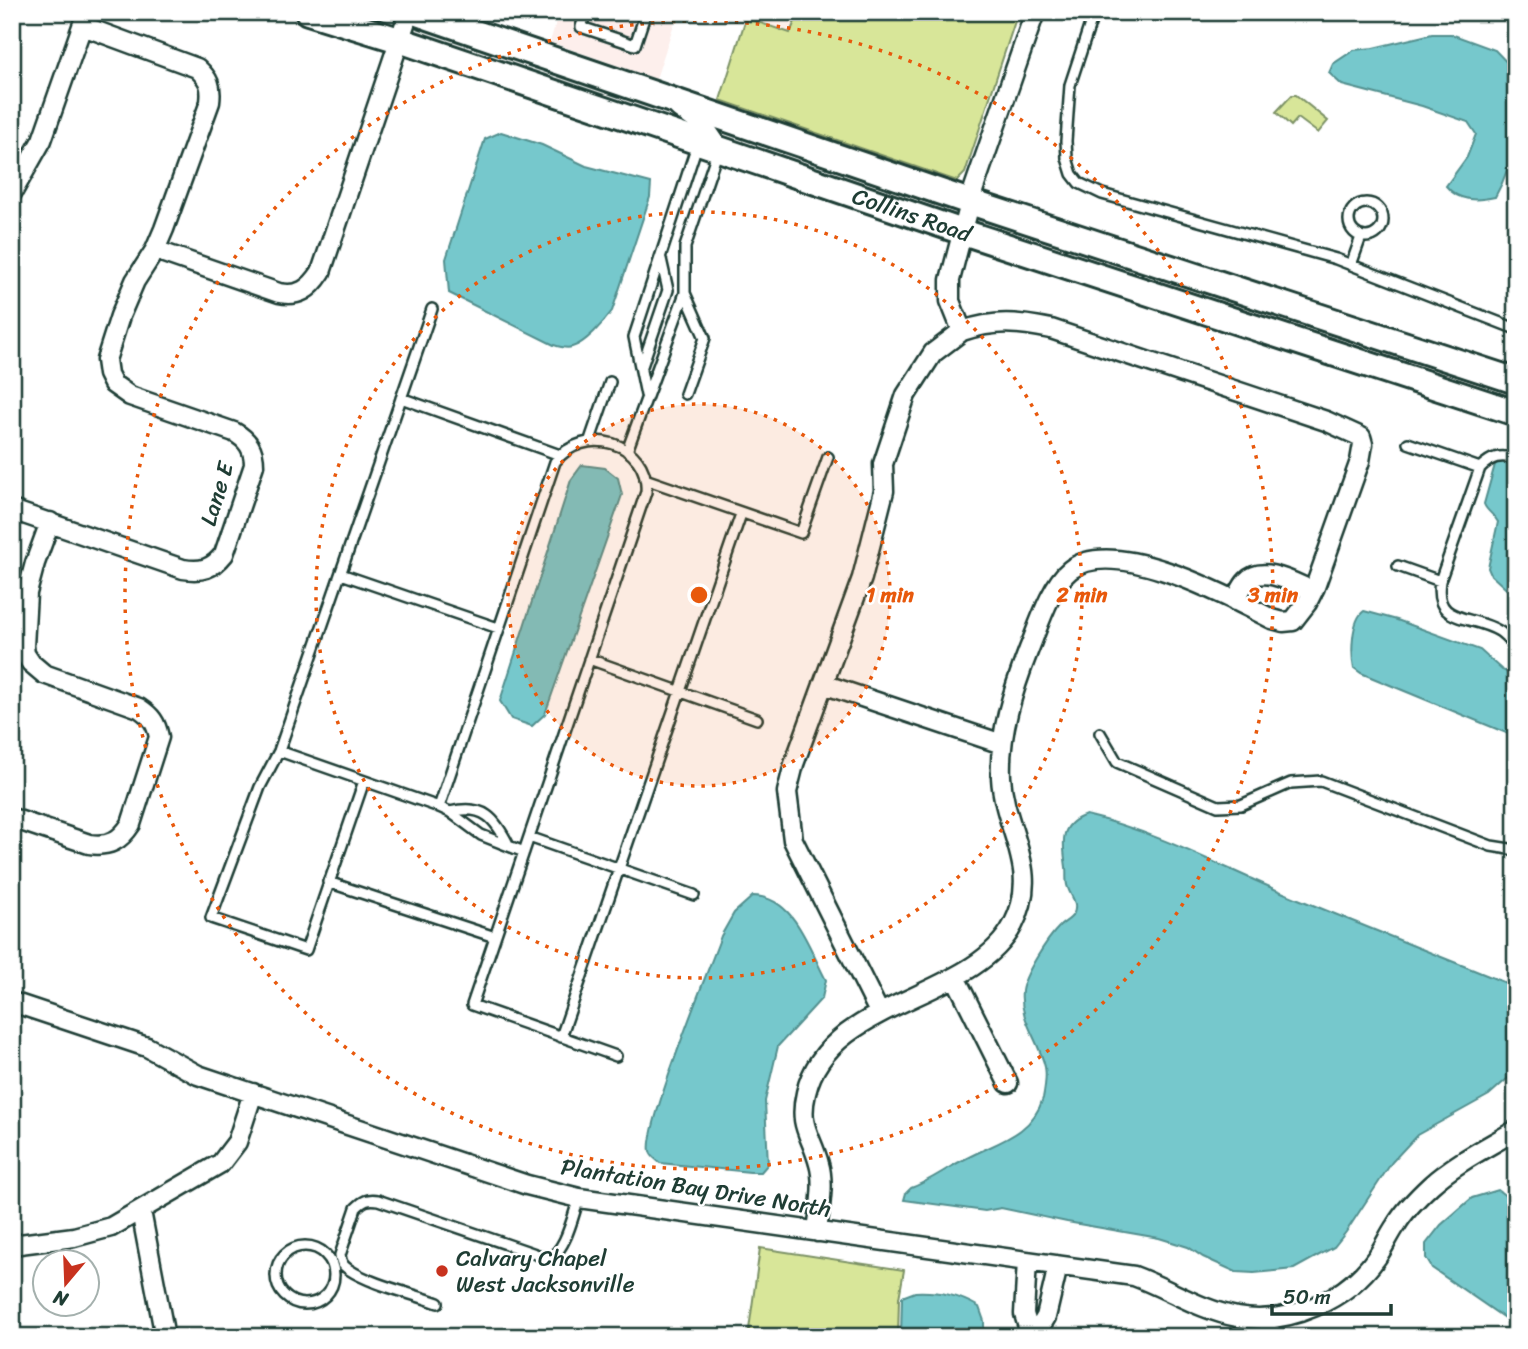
<svg xmlns="http://www.w3.org/2000/svg" width="1528" height="1349" font-family="Sriracha,sans-serif">
	<style>
		.built { fill: #fdefec }
		.green { fill: #d8e699; stroke: #7c9266; stroke-width: 2 }
		.water { fill: #76c8cc; stroke: #53908f; stroke-width: 2 }
		.lines { fill: none; stroke-linecap: round; stroke-linejoin: round }
		.service-casing { stroke: #1f3d34; stroke-width: 14 }
		.minor-casing { stroke: #1f3d34; stroke-width: 23 }
		.tertiary-casing { stroke: #1f3d34; stroke-width: 26 }
		.secondary-casing { stroke: #1f3d34; stroke-width: 30 }
		.service { stroke: #fff; stroke-width: 9 }
		.minor { stroke: #fff; stroke-width: 18 }
		.tertiary { stroke: #fff; stroke-width: 21 }
		.secondary { stroke: #fff; stroke-width: 24 }
		.ring { fill: none; stroke: #e8590c; stroke-width: 3.5; stroke-dasharray: 3.5 7 }
		.poi-dot { fill: #c8321e; stroke: #fff; stroke-width: 2.5 }
		.labels { text-anchor: middle; dominant-baseline: central; stroke-width: 5; stroke-linejoin: round; paint-order: stroke }
		.street-label { font-size: 23px; fill: #1f3d34; stroke: #fff }
		.poi-label { font-size: 23px; fill: #1f3d34; stroke: #fff; text-anchor: start }
		.centre { fill: #e8590c; stroke: #fff; stroke-width: 3.5 }
		.ring-label { font-size: 21px; text-anchor: middle; font-weight: bold; fill: #e8590c; stroke: #fff; stroke-width: 5; stroke-linejoin: round; paint-order: stroke }
	</style>
	<rect width="100%" height="100%" fill="#fff"/>
	<filter id="ink" filterUnits="userSpaceOnUse"><feTurbulence type="fractalNoise" baseFrequency=".0143" numOctaves="2"/><feDisplacementMap in="SourceGraphic" scale="14" xChannelSelector="R" yChannelSelector="G"/><feConvolveMatrix kernelMatrix="1 2 1 2 8 2 1 2 1" color-interpolation-filters="sRGB"/></filter>
	<g filter="url(#ink)">
		<path class="built" d="M559 12H678L656 79 550 42Z
			M748 12H799L790 33 746 18Z"/>
		<path class="green" d="M799 12H1018L965 173 957 181 720 100 746 18 790 33Z
			M1292 95H1296L1328 121 1318 133 1298 118 1291 126 1276 112Z
			M760 1248 904 1270 899 1298 898 1337H748Z"/>
		<path class="water" d="M1432 34H1451L1495 50 1516 72C1516 118 1519 155 1495 197 1477 201 1459 202 1446 186L1467 157 1476 134 1468 122 1422 106 1342 85 1329 73 1333 64 1354 50 1373 48Z
			M501 132 542 145 586 166 651 183 650 197 612 311C604 322 585 344 572 347 566 349 560 347 554 345L449 293 446 259 485 139Z
			M1500 459 1516 462V598L1491 575 1488 568 1498 522C1494 514 1487 512 1484 504L1496 461Z
			M582 465 605 468 618 478 622 495 545 714 532 726 511 719 500 701 571 480Z
			M1364 611 1397 620 1480 650 1502 670 1516 676V737L1361 673 1354 668C1351 654 1351 620 1364 611Z
			M1086 815C1154 831 1216 864 1279 891 1358 924 1437 955 1516 987V1071L1489 1095 1417 1135 1392 1162 1346 1232 1334 1247 1294 1269 1254 1273 1236 1272 1203 1257 1188 1247 1159 1238 1067 1222 1001 1208 985 1211 904 1200 906 1193 911 1188C930 1181 948 1167 967 1158 997 1142 1032 1135 1043 1098 1045 1088 1047 1077 1045 1067 1039 1040 1019 1020 1022 991 1024 975 1047 939 1059 927 1063 922 1071 920 1074 913 1078 902 1071 897 1068 888 1065 882 1067 874 1066 867 1063 843 1058 825 1086 815Z
			M753 896C795 897 809 949 826 980L822 998 778 1046 765 1101 768 1164 761 1172H750L660 1163C656 1159 651 1157 650 1151 644 1128 709 969 721 936L734 913Z
			M1498 1190 1516 1204V1326L1432 1268 1426 1258V1244L1441 1225 1472 1198Z
			M915 1292C940 1291 958 1295 979 1307L984 1321V1337H901L902 1297Z"/>
		<g class="lines">
			<defs>
				<path id="service" d="M586 12 581 27 635 45 646 12
					M1094 12 1070 85 1066 141 1067 158 1072 174 1079 183 1102 194 1336 259 1516 329
					M1349 220a17 17 0 1 1 34 0a17 17 0 1 1-34 0Z
					M1351 265 1361 237
					M685 293 705 338 685 394
					M641 369 668 290 661 259
					M646 395 634 337 698 142
					M401 398 560 455
					M590 440 610 382
					M1408 443 1480 468
					M627 451 685 293V247L718 150
					M1516 459C1500 454 1491 457 1480 468L1440 581C1433 625 1471 614 1499 631 1505 635 1510 641 1516 645
					M645 479 801 533 828 457
					M1398 566 1440 581
					M341 574 498 628
					M589 659 757 719
					M1100 733 1117 762 1218 806 1241 805 1291 783 1321 781 1491 846 1516 850
					M279 751 439 807 450 812 481 835 524 852
					M364 781 306 950 211 918 260 787 279 751 432 309
					M439 807 555 462C583 424 650 441 646 492L472 1005 616 1056
					M450 812C484 804 495 818 509 846
					M529 837 694 895
					M328 882 495 937
					M561 1037 741 514
					M276 1275a29 29 0 1 1 58 0a29 29 0 1 1-58 0Z
					M438 1303C411 1293 372 1285 348 1269 342 1265 341 1262 340 1255L356 1208C363 1201 368 1198 378 1200L547 1258C565 1255 573 1215 579 1198"/>
				<path id="minor" d="M12 193 42 140 87 12
					M155 250 279 293C299 297 310 289 321 272L409 12
					M12 510 183 569C202 572 212 569 224 554L254 465C254 449 248 440 234 432L130 396 113 384 108 374 106 360 120 316 135 281 155 250 164 229 210 102C212 86 209 79 197 68L83 26
					M1235 601C1239 594 1242 586 1247 581 1263 564 1296 584 1313 591
					M823 684 1002 744
					M12 818 89 844C109 847 120 841 131 824L159 737C156 722 151 716 139 708L44 674 31 663 25 654 24 646 27 593 35 563 50 522
					M955 977 1008 1083
					M12 1002 147 1047 198 1075 527 1185 579 1198 1134 1276C1169 1289 1200 1310 1237 1317 1288 1326 1347 1300 1377 1257 1384 1247 1389 1235 1396 1225 1405 1210 1418 1197 1431 1185 1455 1163 1488 1147 1516 1130
					M879 1012 793 840 787 792 794 764 862 578 884 491 883 464 906 395 933 353 962 331 950 301V280L974 188 1035 12
					M141 1211 165 1337
					M817 1232C819 1211 825 1184 819 1164 811 1134 798 1127 806 1093 827 999 973 1001 1013 925 1042 869 1004 832 1001 777 999 733 1013 690 1029 649 1038 627 1051 585 1070 570 1114 535 1229 597 1272 619L1283 622 1293 621 1307 603 1315 587 1360 461 1363 444 1361 437 1326 421 1051 329C1017 322 995 320 962 331
					M12 1245 74 1237 111 1227 221 1163 237 1142 253 1093
					M1027 1261 1024 1314 1031 1337
					M1268 1319 1271 1337
					M1034 1337 1046 1317 1058 1266"/>
				<path id="tertiary" d="M680 107 698 120 718 149"/>
				<g id="secondary">
					<path id="s1" d="M308 12 399 40 963 232 1516 413"/>
					<path d="M414 12 970 202 1516 381"/>
				</g>
			</defs>
			<use href="#service" class="service-casing"/>
			<use href="#minor" class="minor-casing"/>
			<use href="#tertiary" class="tertiary-casing"/>
			<use href="#secondary" class="secondary-casing"/>
			<use href="#service" class="service"/>
			<use href="#minor" class="minor"/>
			<use href="#tertiary" class="tertiary"/>
			<use href="#secondary" class="secondary"/>
		</g>
	</g>
	<circle cx="699" cy="595" r="191" fill="#e8590c" fill-opacity=".12"/>
	<g class="ring">
		<circle cx="699" cy="595" r="191"/>
		<circle cx="699" cy="595" r="383"/>
		<circle cx="699" cy="595" r="574"/>
	</g>
	<circle class="poi-dot" cx="442" cy="1271" r="7"/>
	<g class="labels">
		<g class="street-label">
			<text stroke="none"><textPath href="#s1" startOffset="637">Collins Road</textPath></text>
			<text transform="translate(217 494) rotate(-73)">Lane E</text>
			<text transform="translate(696 1188) rotate(9)">Plantation Bay Drive North</text>
		</g>
		<g class="poi-label">
			<text x="456" y="1258">Calvary Chapel<tspan x="456" dy="26">West Jacksonville</tspan></text>
		</g>
	</g>
	<circle cx="699" cy="595" r="10" class="centre"/>
	<g class="ring-label">
		<text x="890" y="602">1 min</text>
		<text x="1082" y="602">2 min</text>
		<text x="1273" y="602">3 min</text>
	</g>
	<rect width="1528" height="1349" fill="none" stroke="#fff" stroke-width="42"/>
	<rect x="21" y="21" width="1486" height="1307" fill="none" stroke="#1f3d34" stroke-width="2.5" filter="url(#ink)"/>
	<g transform="translate(66 1283) rotate(199)"><circle r="33" fill="#ffffff" stroke="#a5b1ae" stroke-width="2"/>
	<path d="M0-5L12 26L0 18L-12 26Z" fill="#c8321e"/>
	<text y="-10" font-size="19" font-weight="bold" text-anchor="middle" fill="#1f3d34">N</text>
	</g>
	<path d="M1272 1304v10h119v-10" fill="none" stroke="#1f3d34" stroke-width="3.5"/>
	<text x="1283" y="1304" font-size="21" fill="#1f3d34" stroke="#ffffff" stroke-width="5" paint-order="stroke">50 m</text>
</svg>
